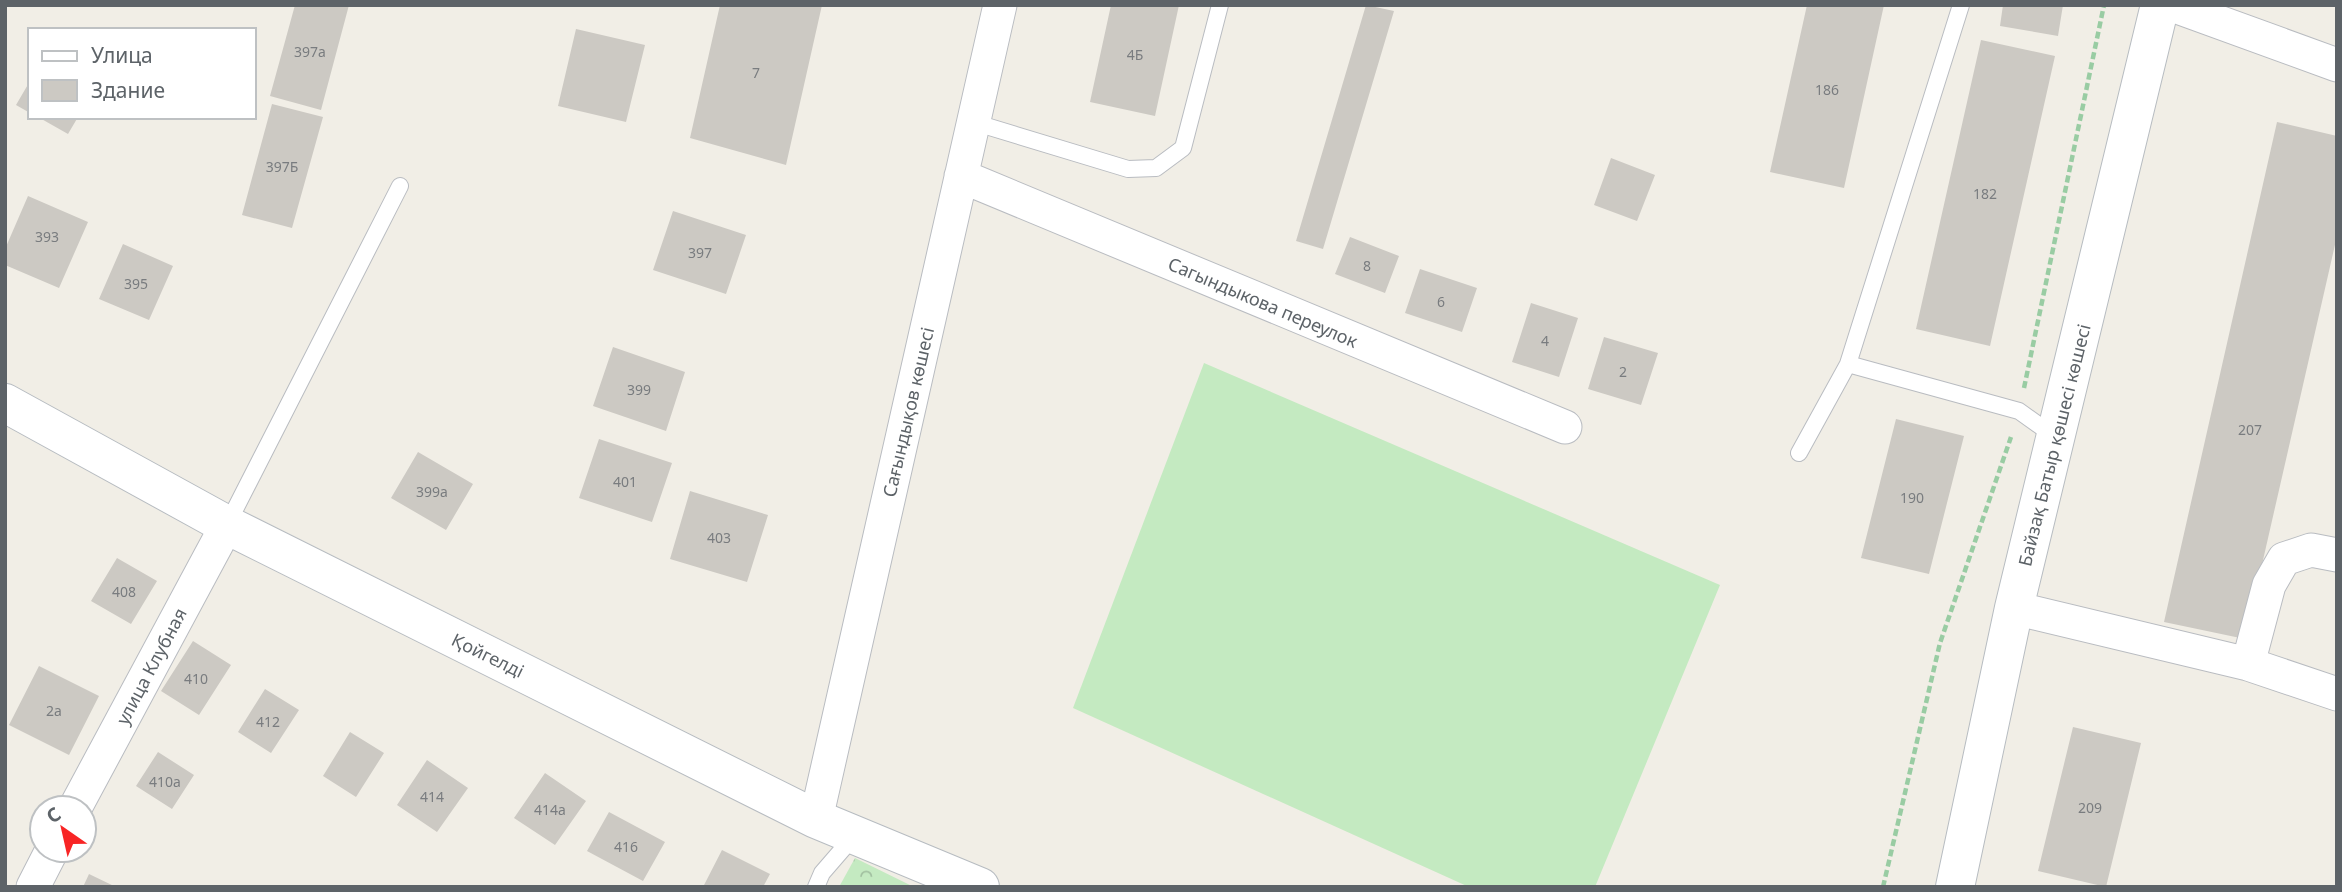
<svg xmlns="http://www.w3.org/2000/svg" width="2342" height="892" font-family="'Noto Sans',sans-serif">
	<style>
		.grass { fill: #c4eac1 }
		.forest { fill: url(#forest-crowns) }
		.building { fill: #ccc9c3 }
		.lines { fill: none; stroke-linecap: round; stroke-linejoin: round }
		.lane-casing { stroke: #b9bcc1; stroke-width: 18 }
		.street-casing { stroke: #b9bcc1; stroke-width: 35 }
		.secondary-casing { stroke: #b7bcc1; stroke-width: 40 }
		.path { stroke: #99cca3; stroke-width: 4.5; stroke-dasharray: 7 3.5; stroke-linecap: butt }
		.lane { stroke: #fff; stroke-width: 16 }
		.street { stroke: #fff; stroke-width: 33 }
		.secondary { stroke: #fff; stroke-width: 38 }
		.labels { text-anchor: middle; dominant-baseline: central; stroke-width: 5; stroke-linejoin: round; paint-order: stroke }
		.number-label { font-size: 14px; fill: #797c7f }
		.street-label { font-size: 18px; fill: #5d6368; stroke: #fff }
	</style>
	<defs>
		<pattern id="forest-crowns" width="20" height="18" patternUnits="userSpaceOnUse" patternTransform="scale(1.75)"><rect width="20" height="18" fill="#c4eac1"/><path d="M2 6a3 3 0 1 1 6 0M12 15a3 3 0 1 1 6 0" fill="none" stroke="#a2c1a1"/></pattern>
	</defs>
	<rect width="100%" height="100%" fill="#f1eee6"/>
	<path class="grass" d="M1204 363 1720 585 1595 887H1469L1073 708Z"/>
	<path class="forest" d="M855 858 914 887H839Z"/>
	<path class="building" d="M295 5H349L321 110 270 96Z
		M720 5H822L786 165 690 138Z
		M1111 5H1179L1155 116 1090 102Z
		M1366 5 1394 11 1323 249 1296 241Z
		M1807 5H1884L1844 188 1770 172Z
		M2003 5H2063L2058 36 2000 26Z
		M576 29 645 45 626 122 558 106Z
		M1981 40 2055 56 1990 346 1916 329Z
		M30 81V113L16 105Z
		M272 104 323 117 292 228 242 215Z
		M38 117H78L68 134Z
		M2277 122 2337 136V236L2245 639 2164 622Z
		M1611 158 1655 175 1637 221 1594 205Z
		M28 196 88 222 59 288 5 265V249Z
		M673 211 746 235 726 294 653 270Z
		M1350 237 1399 256 1385 293 1335 274Z
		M123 244 173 266 149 320 99 299Z
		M1420 269 1477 288 1462 332 1405 313Z
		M1531 303 1578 318 1559 377 1512 362Z
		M1604 337 1658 353 1641 405 1588 389Z
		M613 347 685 372 666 431 593 406Z
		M1896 419 1964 436 1929 574 1861 558Z
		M599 439 672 463 652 522 579 498Z
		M418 452 473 484 446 530 391 498Z
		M690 491 768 515 747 582 670 559Z
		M117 558 157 581 131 624 91 601Z
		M193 641 231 665 199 715 161 691Z
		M39 666 99 696 69 755 9 725Z
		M265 689 299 710 271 753 238 732Z
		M2073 727 2141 743 2106 887 2038 871Z
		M350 732 384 753 356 797 323 776Z
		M158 752 194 775 172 809 136 786Z
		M427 760 468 788 437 832 397 805Z
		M545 773 586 801 555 845 514 818Z
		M609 812 665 842 643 881 587 851Z
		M722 850 770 874 763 887H703Z
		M89 874 116 887H83Z"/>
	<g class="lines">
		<defs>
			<path id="lane" d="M1961 5 1848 364 2019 411 2054 436
				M973 122 1128 169 1156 168 1183 148 1220 5
				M1799 453 1848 364
				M227 525 400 186
				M816 887 822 873 854 836"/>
			<path id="street" d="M2172 5 2337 65
				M961 176 1565 427
				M2014 608 2248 664 2337 694
				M2248 664 2269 585 2284 559 2311 550 2337 555
				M75 808 227 525
				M816 819 1000 5
				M33 887 52 850"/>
			<path id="secondary" d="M5 403 227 525 816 819 980 887
				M1955 887 2014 608 2160 5"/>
		</defs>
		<use href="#lane" class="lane-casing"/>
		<use href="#street" class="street-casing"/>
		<use href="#secondary" class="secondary-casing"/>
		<path class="path" d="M2024 388 2104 5
			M1883 887 1940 643 2011 437"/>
		<use href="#lane" class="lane"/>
		<use href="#street" class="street"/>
		<use href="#secondary" class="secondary"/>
	</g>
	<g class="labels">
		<g class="number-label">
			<text x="310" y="51">397а</text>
			<text x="1135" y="54">4Б</text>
			<text x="756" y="72">7</text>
			<text x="1827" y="89">186</text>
			<text x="282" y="166">397Б</text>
			<text x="1985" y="193">182</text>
			<text x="47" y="236">393</text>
			<text x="700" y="252">397</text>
			<text x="1367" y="265">8</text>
			<text x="136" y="283">395</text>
			<text x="1441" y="301">6</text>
			<text x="1545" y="340">4</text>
			<text x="1623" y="371">2</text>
			<text x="639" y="389">399</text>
			<text x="2250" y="429">207</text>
			<text x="625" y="481">401</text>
			<text x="432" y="491">399а</text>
			<text x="1912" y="497">190</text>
			<text x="719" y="537">403</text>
			<text x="124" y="591">408</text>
			<text x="196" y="678">410</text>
			<text x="54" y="710">2а</text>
			<text x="268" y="721">412</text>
			<text x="165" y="781">410а</text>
			<text x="432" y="796">414</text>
			<text x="2090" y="807">209</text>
			<text x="550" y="809">414а</text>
			<text x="626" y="846">416</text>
		</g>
		<g class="street-label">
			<text transform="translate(1263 302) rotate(23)">Сагындыкова переулок</text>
			<text transform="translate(908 412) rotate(-77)">Сағындықов көшесі</text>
			<text transform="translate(2054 445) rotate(-76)">Байзақ Батыр қөшесі көшесі</text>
			<text transform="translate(488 655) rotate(26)">Қойгелді</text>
			<text transform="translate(151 666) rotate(-62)">улица Клубная</text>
		</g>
	</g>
	<rect width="2342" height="892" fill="none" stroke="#5d6368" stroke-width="14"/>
	<rect x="28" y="28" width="228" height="91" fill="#ffffff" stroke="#bec1c3" stroke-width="2"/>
	<rect x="42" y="51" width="35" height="10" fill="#ffffff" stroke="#bec1c3" stroke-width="2"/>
	<text x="91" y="63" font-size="21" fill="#5d6368">Улица</text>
	<rect x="42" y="80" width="35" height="21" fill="#ccc9c3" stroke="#bec1c3" stroke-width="2"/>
	<text x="91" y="98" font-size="21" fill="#5d6368">Здание</text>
	<g transform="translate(63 829) rotate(326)"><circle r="33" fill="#ffffff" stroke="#bec1c3" stroke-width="2"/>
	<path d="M0-5L12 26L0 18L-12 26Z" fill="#f82525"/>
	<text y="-10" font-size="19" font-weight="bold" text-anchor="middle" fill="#5d6368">С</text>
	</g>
</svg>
